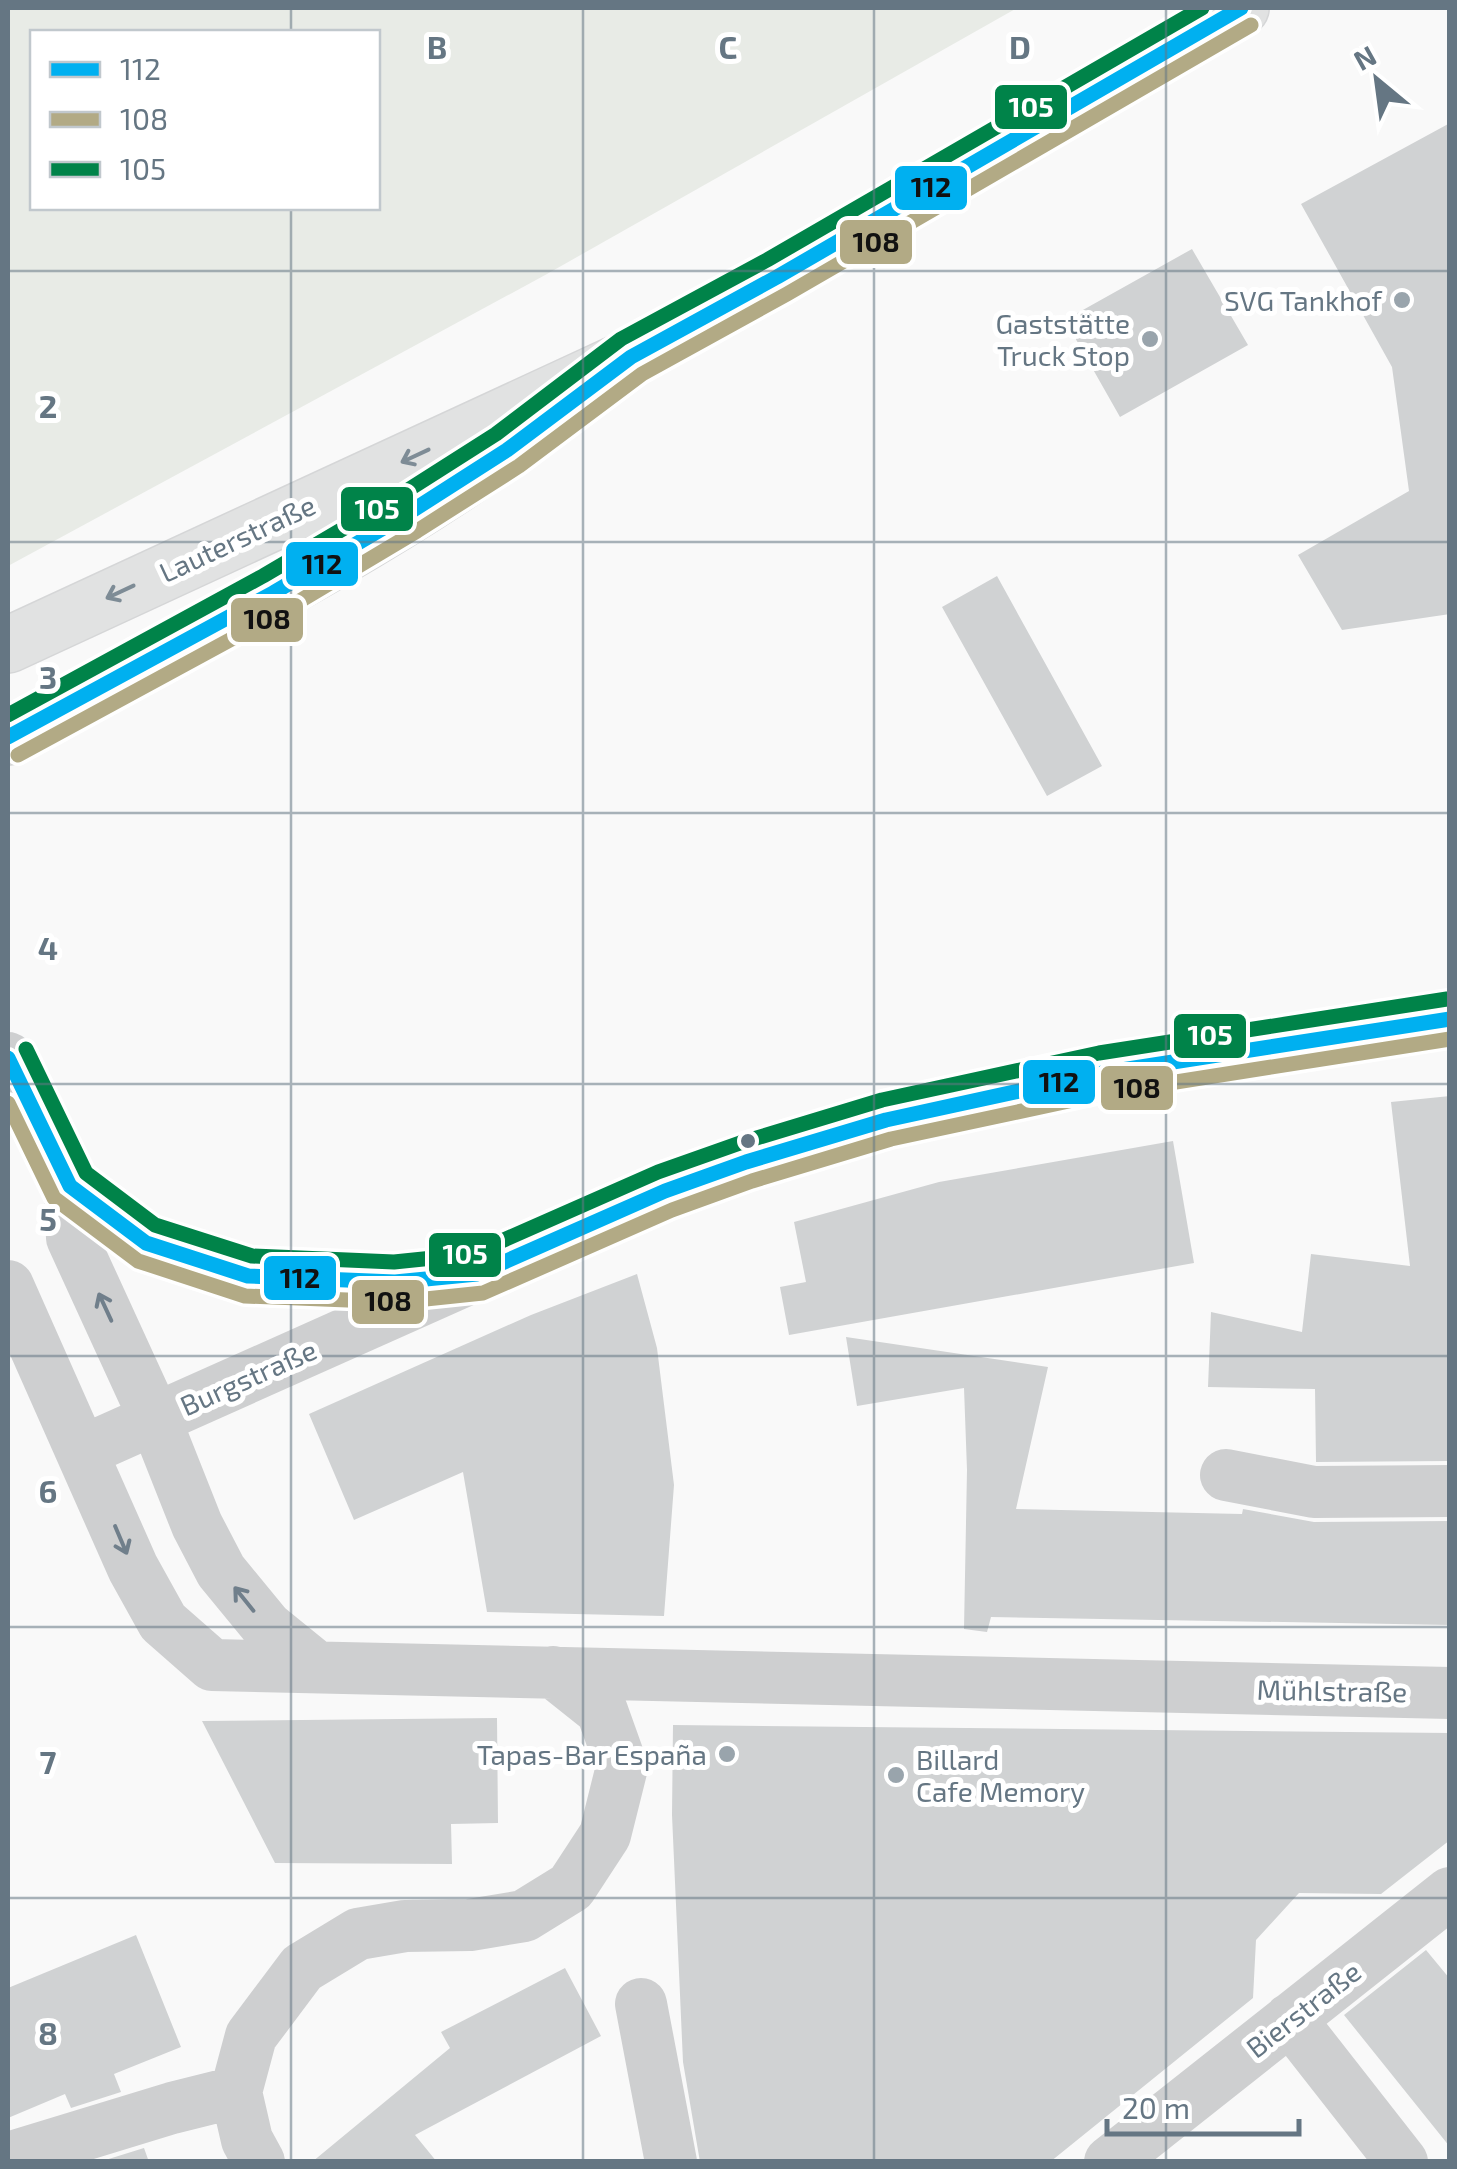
<svg xmlns="http://www.w3.org/2000/svg" width="1457" height="2169" font-family="'Exo 2',sans-serif">
	<style>
		.green { fill: #e8ebe6; fill-rule: evenodd }
		.building { fill: #d0d2d3 }
		.lines { fill: none; stroke-linecap: round; stroke-linejoin: round }
		.secondary-casing { stroke: #d5d6d7; stroke-width: 58 }
		.street { stroke: #cecfd0; stroke-width: 52 }
		.secondary { stroke: #e1e2e2; stroke-width: 55 }
		.bus-1-casing { stroke: #fff; stroke-width: 22 }
		.bus-2-casing { stroke: #fff; stroke-width: 22 }
		.bus-3-casing { stroke: #fff; stroke-width: 22 }
		.bus-1 { stroke: #00b0f0; stroke-width: 15 }
		.bus-2 { stroke: #b2aa85; stroke-width: 15 }
		.bus-3 { stroke: #008349; stroke-width: 15 }
		.oneway { stroke: #7e8c96 }
		.oneway2 { stroke: #707f8b }
		.grid { fill: none; stroke: #657683; stroke-width: 2.5; stroke-opacity: 0.55 }
		.poi-dot { fill: #99a4ac; stroke: #fff; stroke-width: 4 }
		.bus-dot { fill: #657683; stroke: #fff; stroke-width: 4 }
		.labels { text-anchor: middle; dominant-baseline: central; stroke-width: 10; stroke-linejoin: round; paint-order: stroke }
		.poi-label { font-size: 28px; fill: #657683; stroke: #fff; text-anchor: end }
		.street-label { font-size: 28px; fill: #657683; stroke: #fff }
		.grid-label { font-size: 32px; text-anchor: middle; font-weight: bold; fill: #657683; stroke: #fff; stroke-width: 10; stroke-linejoin: round; paint-order: stroke }
		.line-badge { stroke: #fff; stroke-width: 4 }
		.badge-label { font-size: 28px; text-anchor: middle; font-weight: bold; fill: #fff }
		.pale-badge-label { font-size: 28px; text-anchor: middle; font-weight: bold; fill: #111 }
	</style>
	<rect width="100%" height="100%" fill="#f9f9f9"/>
	<path class="green" d="M8 8H1017L547 274 8 566ZM32 32H378V208H32Z"/>
	<path class="building" d="M1450 123V614L1342 630 1298 555 1409 491 1392 367 1301 204Z
		M1192 249 1248 345 1120 417 1065 320Z
		M997 576 1102 766 1047 796 942 607Z
		M1450 1096V1461L1316 1462 1315 1389 1208 1387 1211 1312 1302 1332 1311 1254 1410 1266 1391 1102Z
		M1173 1141 1194 1263 789 1335 780 1287 806 1282 794 1222 939 1182Z
		M637 1274 657 1348 674 1485 664 1616 487 1612 463 1472 354 1520 309 1414 531 1315Z
		M846 1337 1048 1367 1016 1509 1242 1514 1243 1509 1314 1522 1450 1521V1625L991 1617 987 1632 964 1629 967 1470 964 1388 857 1406Z
		M497 1718 498 1823 451 1824 452 1864 275 1863 202 1721Z
		M673 1725 1450 1733V1840L1381 1894 1299 1893 1256 1940 1253 1998 1050 2162H700L683 2062 672 1815Z
		M136 1935 181 2047 114 2074 121 2092 71 2108 65 2094 8 2118V1988Z
		M1426 1950 1450 1979V2147L1344 2015Z
		M565 1968 601 2036 415 2135 437 2162H312L450 2048 441 2032Z
		M144 2148 149 2162H99Z"/>
	<g class="lines">
		<defs>
			<path id="secondary" d="M8 645 631 357 777 277 1241 8
				M8 737C184 642 376 549 537 428"/>
		</defs>
		<use href="#secondary" class="secondary-casing"/>
		<path class="street" d="M8 1058 70 1186 146 1243 248 1276 395 1282 441 1277
			M70 1186 72 1238 155 1419 197 1525 221 1571 267 1627 315 1666
			M8 1286 133 1568 163 1622 212 1665 1450 1693
			M83 1451 665 1191C739 1165 814 1138 889 1119 1074 1074 1262 1047 1450 1019
			M1226 1475 1314 1492 1450 1491
			M641 2004 671 2162
			M1290 2019 1402 2162
			M8 2158 172 2108 236 2092
			M259 2162 247 2140 236 2092 251 2036 302 1968 358 1934 405 1926 470 1925 524 1916 571 1887 605 1835 622 1767 602 1711 553 1672
			M1110 2162 1450 1893"/>
		<use href="#secondary" class="secondary"/>
		<defs>
			<path id="bus-1" d="M8 737 273 593 407 514 507 450 631 357 777 277 1241 8
				M8 1058 70 1186 146 1243 248 1276 395 1282 477 1274 665 1191 746 1162 886 1120 1102 1073 1450 1019"/>
			<path id="bus-2" d="M18 755 283 611 417 531 519 466 642 374 787 294 1251 25
				M8 1103 54 1198 138 1261 245 1296 397 1302 483 1293 672 1210 752 1181 891 1139 1106 1093 1450 1039"/>
			<path id="bus-3" d="M8 715 263 576 397 497 496 434 621 339 767 260 1202 8
				M26 1049 86 1173 155 1225 252 1256 394 1262 472 1254 658 1172 740 1143 882 1100 1099 1053 1447 999"/>
		</defs>
		<use href="#bus-1" class="bus-1-casing"/>
		<use href="#bus-2" class="bus-2-casing"/>
		<use href="#bus-3" class="bus-3-casing"/>
		<use href="#bus-1" class="bus-1"/>
		<use href="#bus-2" class="bus-2"/>
		<use href="#bus-3" class="bus-3"/>
	</g>
	<defs><path id="oneway-shaft" d="M-6 0H5M1.5-3L5.5 0L1.5 3" fill="none" stroke-width="1.6" stroke-linecap="round" stroke-linejoin="round" transform="scale(2.5)"/></defs>
	<g class="oneway">
		<use href="#oneway-shaft" transform="translate(415 456) rotate(155)"/>
		<use href="#oneway-shaft" transform="translate(120 592) rotate(155)"/>
	</g>
	<g class="oneway2">
		<use href="#oneway-shaft" transform="translate(105 1307) rotate(-115)"/>
		<use href="#oneway-shaft" transform="translate(121 1540) rotate(67)"/>
		<use href="#oneway-shaft" transform="translate(244 1599) rotate(-129)"/>
	</g>
	<path class="grid" d="M291 8V32M583 8V2162M874 8V2162M1166 8V2162M291 208V2162M8 271H1450M8 542H1450M8 813H1450M8 1084H1450M8 1356H1450M8 1627H1450M8 1898H1450"/>
	<g class="poi-dot">
		<circle cx="1402" cy="300" r="10"/>
		<circle cx="1150" cy="339" r="10"/>
		<circle cx="727" cy="1754" r="10"/>
		<circle cx="896" cy="1775" r="10"/>
	</g>
	<circle class="bus-dot" cx="748" cy="1141" r="9"/>
	<g class="labels">
		<g class="poi-label">
			<text x="1382" y="300">SVG Tankhof</text>
			<text x="1130" y="323">Gaststätte<tspan x="1130" dy="32">Truck Stop</tspan></text>
			<text x="707" y="1754">Tapas-Bar España</text>
			<text x="916" y="1759" text-anchor="start">Billard<tspan x="916" dy="32">Cafe Memory</tspan></text>
		</g>
		<g class="street-label">
			<text transform="translate(237 538) rotate(-25)">Lauterstraße</text>
			<text transform="translate(248 1377) rotate(-24)">Burgstraße</text>
			<text transform="translate(1332 1690) rotate(1)">Mühlstraße</text>
			<text transform="translate(1303 2009) rotate(-38)">Bierstraße</text>
		</g>
	</g>
	<g class="grid-label">
		<text x="437" y="59">B</text>
		<text x="728" y="59">C</text>
		<text x="1020" y="59">D</text>
		<text x="48" y="418">2</text>
		<text x="48" y="689">3</text>
		<text x="48" y="960">4</text>
		<text x="48" y="1231">5</text>
		<text x="48" y="1503">6</text>
		<text x="48" y="1774">7</text>
		<text x="48" y="2045">8</text>
	</g>
	<g class="line-badge">
		<rect x="993" y="83" width="76" height="48" rx="10" fill="#008349"/>
		<rect x="893" y="164" width="76" height="48" rx="10" fill="#00b0f0"/>
		<rect x="838" y="218" width="76" height="48" rx="10" fill="#b2aa85"/>
		<rect x="339" y="485" width="76" height="48" rx="10" fill="#008349"/>
		<rect x="284" y="540" width="76" height="48" rx="10" fill="#00b0f0"/>
		<rect x="229" y="596" width="76" height="48" rx="10" fill="#b2aa85"/>
		<rect x="1172" y="1012" width="76" height="48" rx="10" fill="#008349"/>
		<rect x="1021" y="1058" width="76" height="48" rx="10" fill="#00b0f0"/>
		<rect x="1099" y="1064" width="76" height="48" rx="10" fill="#b2aa85"/>
		<rect x="427" y="1231" width="76" height="48" rx="10" fill="#008349"/>
		<rect x="262" y="1254" width="76" height="48" rx="10" fill="#00b0f0"/>
		<rect x="350" y="1278" width="76" height="48" rx="10" fill="#b2aa85"/>
	</g>
	<g class="badge-label">
		<text x="1031" y="117">105</text>
		<text x="377" y="519">105</text>
		<text x="1210" y="1045">105</text>
		<text x="465" y="1264">105</text>
	</g>
	<g class="pale-badge-label">
		<text x="931" y="197">112</text>
		<text x="876" y="252">108</text>
		<text x="322" y="574">112</text>
		<text x="267" y="629">108</text>
		<text x="1059" y="1092">112</text>
		<text x="1137" y="1098">108</text>
		<text x="300" y="1288">112</text>
		<text x="388" y="1311">108</text>
	</g>
	<rect width="1457" height="2169" fill="none" stroke="#657683" stroke-width="20"/>
	<rect x="30" y="30" width="350" height="180" fill="#ffffff" stroke="#c1c8cd" stroke-width="2.5"/>
	<rect x="50" y="62" width="50" height="15" fill="#00b0f0" stroke="#c1c8cd" stroke-width="2.5"/>
	<text x="120" y="80" font-size="30" fill="#657683">112</text>
	<rect x="50" y="112" width="50" height="15" fill="#b2aa85" stroke="#c1c8cd" stroke-width="2.5"/>
	<text x="120" y="130" font-size="30" fill="#657683">108</text>
	<rect x="50" y="162" width="50" height="15" fill="#008349" stroke="#c1c8cd" stroke-width="2.5"/>
	<text x="120" y="180" font-size="30" fill="#657683">105</text>
	<g transform="translate(1377 80) rotate(331)" stroke="#ffffff" stroke-width="8" paint-order="stroke">
	<path d="M0-8L18 38L0 25L-18 38Z" fill="#657683"/>
	<text y="-15" font-size="28" font-weight="bold" text-anchor="middle" fill="#657683">N</text>
	</g>
	<path d="M1107 2119v15h192v-15" fill="none" stroke="#657683" stroke-width="5"/>
	<text x="1122" y="2119" font-size="30" fill="#657683" stroke="#ffffff" stroke-width="8" paint-order="stroke">20 m</text>
</svg>
